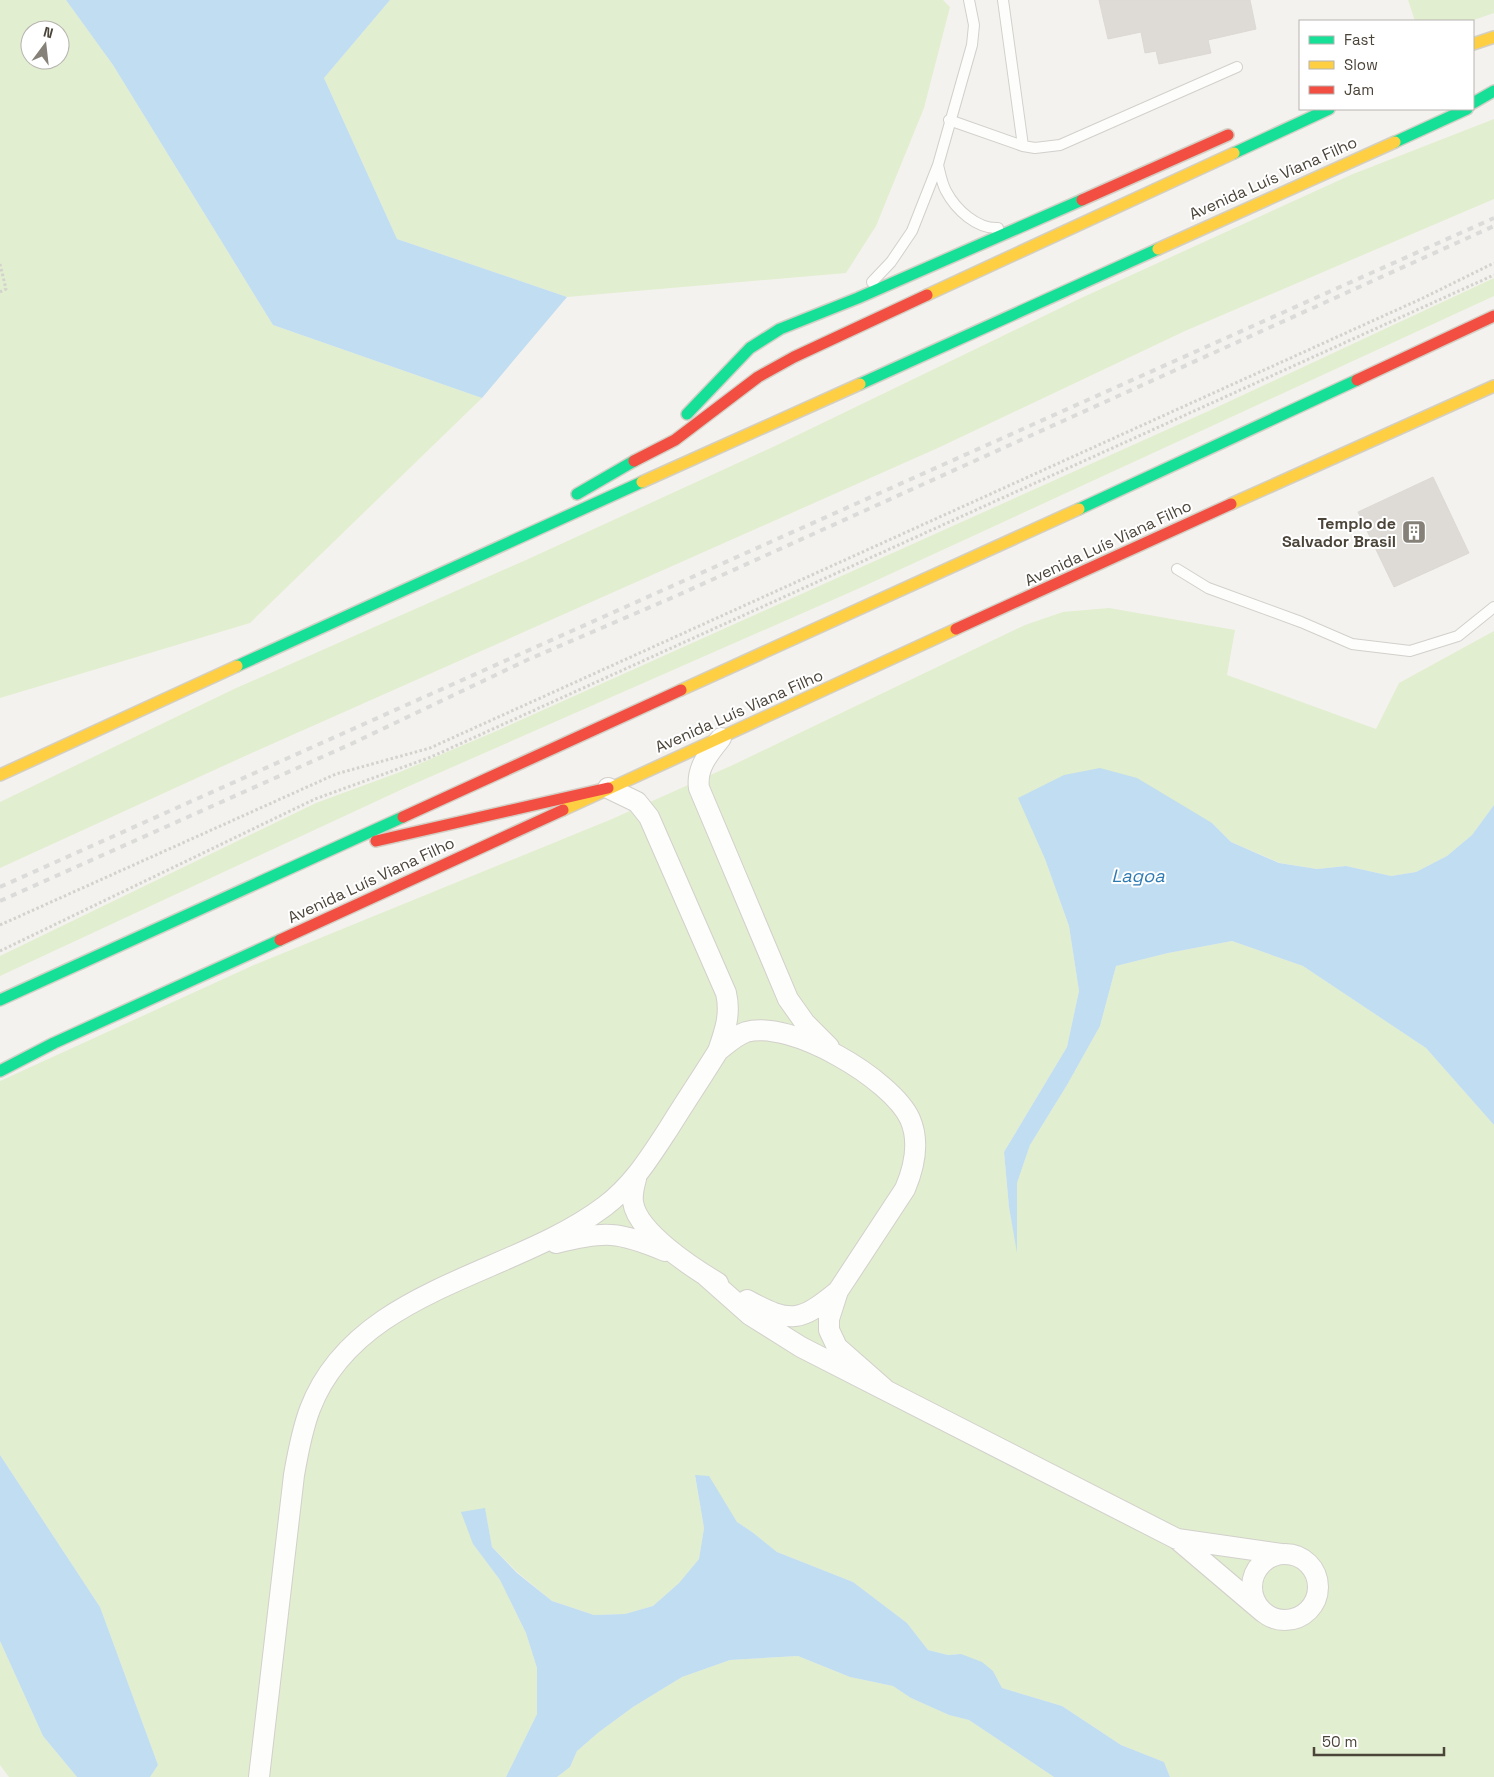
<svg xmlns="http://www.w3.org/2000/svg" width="1494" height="1777" font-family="'Space Grotesk',sans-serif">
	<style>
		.green { fill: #e1eecf; fill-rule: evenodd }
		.water { fill: #c0ddf1 }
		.building { fill: #dedbd6; stroke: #dcd9d4 }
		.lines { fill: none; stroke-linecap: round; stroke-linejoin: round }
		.lane-casing { stroke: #d2d0cb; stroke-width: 12 }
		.street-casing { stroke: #d2d0cb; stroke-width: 22 }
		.fast-casing { stroke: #d3cfc5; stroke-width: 14 }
		.slow-casing { stroke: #d3cfc5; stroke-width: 14 }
		.jam-casing { stroke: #d3cfc5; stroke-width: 14 }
		.path { stroke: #d3d2cc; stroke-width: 3; stroke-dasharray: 2.5 2.5; stroke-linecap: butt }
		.lane { stroke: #fdfdfc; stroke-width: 10 }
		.street { stroke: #fdfdfc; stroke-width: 20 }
		.fast { stroke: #16e098; stroke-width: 11 }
		.slow { stroke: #ffcf43; stroke-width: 11 }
		.jam { stroke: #f24e42; stroke-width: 11 }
		.rail { stroke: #dbdbda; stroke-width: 4; stroke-dasharray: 6 6; stroke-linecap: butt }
		.labels { text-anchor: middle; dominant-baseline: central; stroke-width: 4; stroke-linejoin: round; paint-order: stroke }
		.street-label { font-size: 16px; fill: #4b4439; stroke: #fff }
		.poi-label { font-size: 16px; font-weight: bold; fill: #4b4439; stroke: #fff; text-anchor: end }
		.water-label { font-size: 18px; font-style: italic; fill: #2e7ab2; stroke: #fff }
	</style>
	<rect width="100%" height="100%" fill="#f4f2ee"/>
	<path class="green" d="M0 0H66L113 65 273 325 482 398 250 623 0 698ZM30 30H60V60H30Z
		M390 0H943L950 7 924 108 876 226 846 273 567 297 397 239 324 78Z
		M1408 0H1494V13L1471 21H1415Z
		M1494 119V199L1185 331 940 447 245 756 0 868V802L234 689 526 560 775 446 1081 298 1353 174Z
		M1494 278V296L862 587 407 787 0 976V956L316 803 400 772 501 729 1213 409Z
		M1109 608 1235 630 1227 675 1376 729 1399 683 1494 631V805L1472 835 1447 856 1416 872 1391 876 1346 866 1317 869 1280 863 1231 842 1212 823 1019 798 1045 859 1069 926 1079 991 1067 1047 1004 1152 1009 1207 1017 1249V1183L1030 1145 1067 1085 1100 1026 1116 966 1168 953 1232 941 1303 966 1426 1048 1494 1125V1777H1170L1164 1762 1121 1745 1062 1706 1002 1688 993 1671 961 1654 948 1655 928 1650 907 1623 853 1582 777 1552 752 1532 737 1522 723 1500 695 1476 704 1528 699 1559 679 1583 653 1606 625 1614 594 1615 552 1601 517 1572 492 1547 485 1509 473 1544 500 1580 526 1633 537 1668V1714L506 1777H150L158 1765 100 1607 0 1455V1081L254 965 612 819 735 764 1025 625 1063 612Z
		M0 1641 43 1736 77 1777H9L0 1765Z
		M798 1656 850 1677 893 1686 911 1698 949 1715 969 1720 1054 1777H557L570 1767 577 1751 599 1732 633 1707 682 1677 730 1660Z"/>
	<path class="water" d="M66 0H390L324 78 397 239 567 297 482 398 273 325 113 65Z
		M1100 768 1137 778 1212 823 1231 842 1279 863 1317 869 1346 866 1391 876 1416 872 1447 856 1472 835 1494 805V1125L1426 1048 1303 966 1232 941 1168 953 1116 966 1100 1026 1067 1085 1030 1145 1017 1183V1253L1009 1207 1004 1152 1067 1047 1079 991 1069 926 1045 859 1018 798 1064 775Z
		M0 1455 100 1607 158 1765 150 1777H77L43 1736 0 1641Z
		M695 1475 709 1476 737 1522 752 1532 777 1552 853 1582 907 1623 928 1650 948 1655 961 1654 982 1662 993 1671 1002 1688 1062 1706 1121 1745 1164 1762 1170 1777H1054L969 1720 949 1715 911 1698 893 1686 850 1677 798 1656 730 1660 682 1677 633 1707 599 1732 577 1751 570 1767 557 1777H506L537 1714V1668L526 1633 500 1580 473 1544 461 1512 485 1508 492 1547 517 1573 552 1601 594 1615 625 1614 653 1606 679 1583 699 1559 704 1528Z"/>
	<path class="building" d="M1099 0H1250L1256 29 1208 40 1211 53 1159 64 1156 51 1145 53 1141 32 1108 39Z
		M1433 477 1469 553 1394 587 1358 512Z"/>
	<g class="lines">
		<defs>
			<path id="lane" d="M1003 0 1023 146
				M949 120 1023 146 1035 148 1060 145 1237 67
				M938 165C940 173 942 184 946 191 956 210 977 229 998 228
				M872 282 891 262 912 231 938 165 972 45 974 25 969 0
				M1177 569 1208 588 1301 622 1352 644 1410 651 1458 636 1494 607"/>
			<path id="street" d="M721 738C709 753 696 768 699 788L788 999 805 1023 829 1047
				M608 788 637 802 649 817 726 993C731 1014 725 1031 718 1051
				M636 1179C634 1186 632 1194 633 1202 637 1232 693 1268 718 1283
				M556 1243C605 1231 618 1231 665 1251
				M706 1276 750 1315 801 1347 1177 1539 1263 1612
				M747 1300C791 1324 800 1322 838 1291
				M1177 1539 1281 1554
				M1252 1587a33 33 0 1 1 66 0a33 33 0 1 1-66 0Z
				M259 1777 294 1475C298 1452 302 1430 310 1409 356 1288 513 1276 605 1206 633 1185 650 1157 669 1128 685 1102 702 1077 718 1051 727 1044 735 1036 746 1032 790 1019 892 1079 910 1119 920 1142 914 1168 905 1189L838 1291 829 1319V1330L837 1347 887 1391"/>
			<path id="fast" d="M1473 103 1494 91
				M1395 142 1467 109
				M1234 153 1329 109
				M860 384 1158 249
				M687 414 750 348 780 329 858 298 1082 200
				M577 494 634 461
				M1079 509 1357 380
				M237 666 642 482
				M0 1000 403 817
				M0 1071 54 1043 280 940"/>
			<path id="slow" d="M1473 44 1494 37
				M1158 249 1395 142
				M927 295 1234 153
				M642 482 860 384
				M1231 504 1494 386
				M681 690 1079 509
				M0 775 237 666
				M563 810 956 629"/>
			<path id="jam" d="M1082 200 1228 135
				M1357 380 1494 316
				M634 461 675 440 758 377 794 357 927 295
				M956 629 1231 504
				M403 817 681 690
				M376 841 608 788
				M280 940 563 810"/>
		</defs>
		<use href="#lane" class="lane-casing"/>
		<use href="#street" class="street-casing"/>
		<use href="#fast" class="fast-casing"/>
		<use href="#slow" class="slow-casing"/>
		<use href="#jam" class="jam-casing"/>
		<path class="path" d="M0 264 6 289 0 292
			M0 925 336 774 430 748 1423 298 1494 263
			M0 951 315 799 431 757 1494 275"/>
		<use href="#lane" class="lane"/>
		<use href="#street" class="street"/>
		<use href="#fast" class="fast"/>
		<use href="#slow" class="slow"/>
		<use href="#jam" class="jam"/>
		<path class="rail" d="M0 887 1494 218
			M0 901 351 744 527 660 676 596 1494 226"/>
	</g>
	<defs>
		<symbol id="building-square" viewBox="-11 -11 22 22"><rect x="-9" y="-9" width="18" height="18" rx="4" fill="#868178" stroke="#fff"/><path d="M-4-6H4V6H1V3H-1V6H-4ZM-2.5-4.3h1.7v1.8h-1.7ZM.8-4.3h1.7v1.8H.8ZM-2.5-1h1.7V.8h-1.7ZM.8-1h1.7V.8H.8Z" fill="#fff"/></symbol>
	</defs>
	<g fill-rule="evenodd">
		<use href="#building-square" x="1400" y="518" width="28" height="28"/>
	</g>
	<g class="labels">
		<g class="street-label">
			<text transform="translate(1273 178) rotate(-24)">Avenida Luís Viana Filho</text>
			<text transform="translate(1108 543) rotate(-25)">Avenida Luís Viana Filho</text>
			<text transform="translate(739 711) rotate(-24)">Avenida Luís Viana Filho</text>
			<text transform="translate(371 880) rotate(-25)">Avenida Luís Viana Filho</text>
		</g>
		<g class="poi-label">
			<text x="1396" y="523">Templo de<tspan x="1396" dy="18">Salvador Brasil</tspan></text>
		</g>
		<g class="water-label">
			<text x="1138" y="875">Lagoa</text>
		</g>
	</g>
	<rect x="1299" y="20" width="175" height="90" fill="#ffffff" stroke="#b7b4b0"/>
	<rect x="1309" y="36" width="25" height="8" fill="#16e098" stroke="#b7b4b0"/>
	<text x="1344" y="45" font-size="15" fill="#4b4439">Fast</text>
	<rect x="1309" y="61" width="25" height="8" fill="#ffcf43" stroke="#b7b4b0"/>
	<text x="1344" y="70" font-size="15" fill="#4b4439">Slow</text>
	<rect x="1309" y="86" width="25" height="8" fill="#f24e42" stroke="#b7b4b0"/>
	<text x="1344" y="95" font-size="15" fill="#4b4439">Jam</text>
	<g transform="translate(45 45) rotate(15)"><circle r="24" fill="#ffffff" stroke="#b7b4b0"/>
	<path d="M0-4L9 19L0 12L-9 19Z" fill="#868178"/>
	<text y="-8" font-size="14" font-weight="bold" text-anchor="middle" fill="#4b4439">N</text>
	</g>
	<path d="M1314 1747v8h130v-8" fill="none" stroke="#4b4439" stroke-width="2.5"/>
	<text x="1322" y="1747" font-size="15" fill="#4b4439" stroke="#ffffff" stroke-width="4" paint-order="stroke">50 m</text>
</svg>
